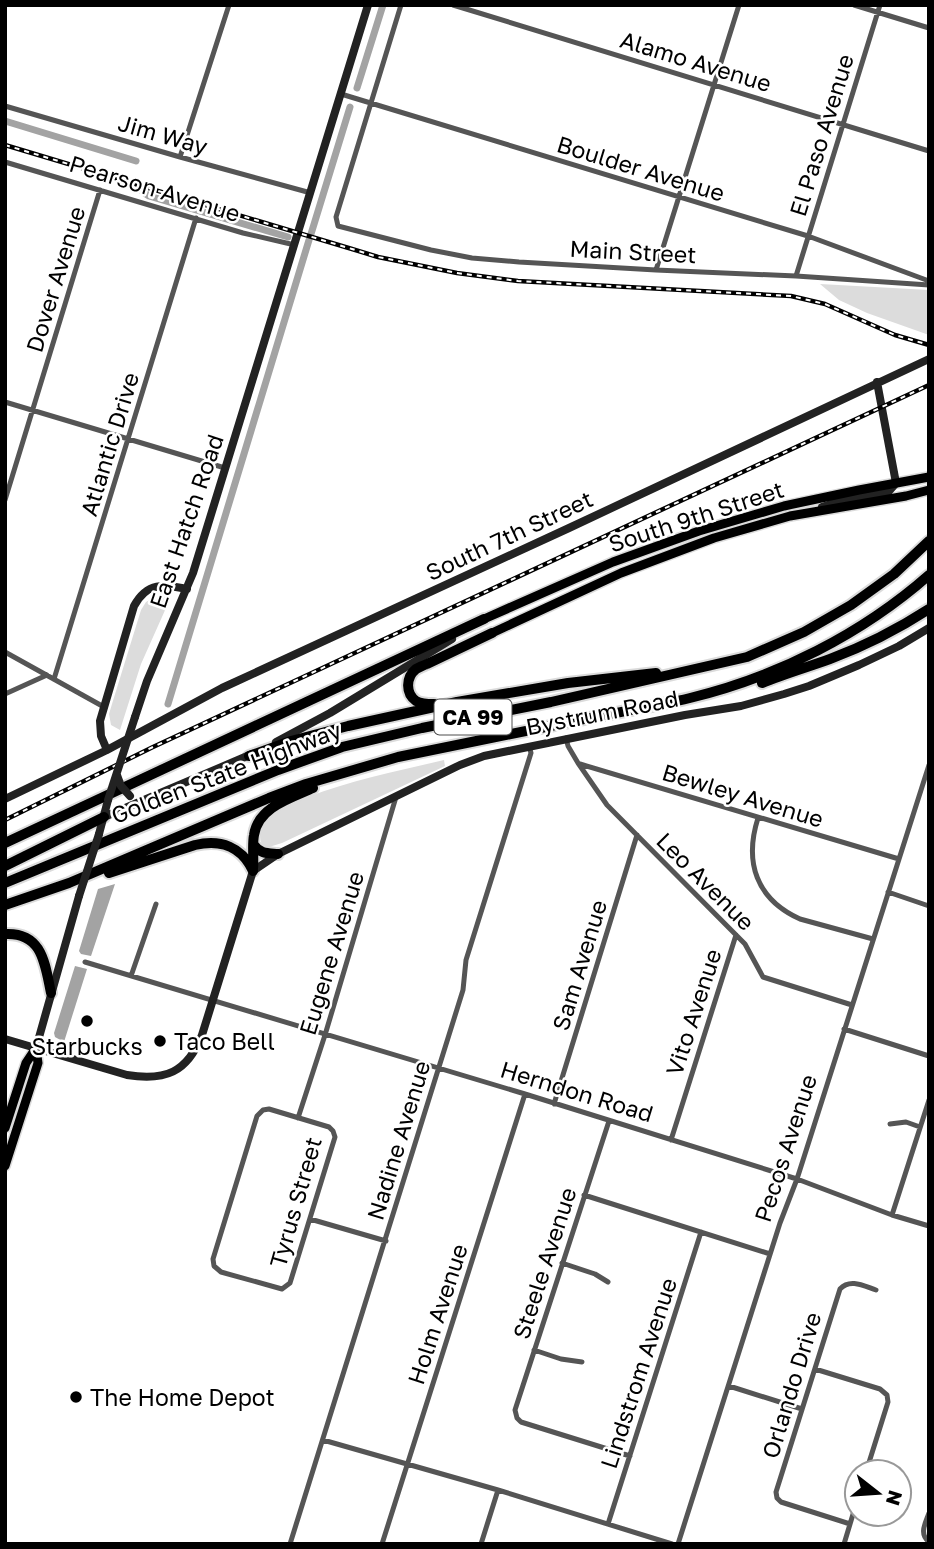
<svg xmlns="http://www.w3.org/2000/svg" width="934" height="1549" font-family="'Golos Text',sans-serif">
	<style>
		.green { fill: #dcdcdc }
		.water { fill: #a3a3a3 }
		.lines { fill: none; stroke-linecap: round; stroke-linejoin: round }
		.canal { stroke: #a3a3a3; stroke-width: 7 }
		.primary-casing { stroke: #dbdbdb; stroke-width: 12 }
		.highway-casing { stroke: #dbdbdb; stroke-width: 14 }
		.street { stroke: #555; stroke-width: 5 }
		.secondary { stroke: #222; stroke-width: 8 }
		.primary { stroke: #000; stroke-width: 9 }
		.highway { stroke: #000; stroke-width: 10 }
		.rail-casing { stroke: #000; stroke-width: 4.5 }
		.rail { stroke: #fff; stroke-width: 2; stroke-dasharray: 5; stroke-linecap: butt }
		.secondary-bridge { stroke: #222; stroke-width: 8 }
		.poi-dot { fill: #000; stroke: #fff; stroke-width: 2.5 }
		.labels { text-anchor: middle; dominant-baseline: central; stroke-width: 5; stroke-linejoin: round; paint-order: stroke }
		.shield { fill: #fff; stroke: #4c4c4c; stroke-width: 2 }
		.shield-label { font-size: 21px; font-weight: bold; fill: #000 }
		.street-label { font-size: 23px; fill: #000; stroke: #fff }
		.poi-label { font-size: 23px; fill: #000; stroke: #fff; text-anchor: start }
	</style>
	<rect width="100%" height="100%" fill="#fff"/>
	<path class="green" d="M820 284 929 290V335L867 313 839 300Z
		M158 595 164 596 167 599 166 608 141 664 120 730 111 725 109 714 112 704 141 610 146 602Z
		M444 760 445 766 282 843 269 847 262 845C257 832 263 820 273 812 283 805 297 802 308 797 352 780 398 771 444 760Z"/>
	<path class="water" d="M115 884 91 956 81 954 79 951 98 889Z
		M75 966 87 969 64 1042 55 1037 54 1033Z"/>
	<g class="lines">
		<path class="canal" d="M357 88 383 5
			M5 121 136 161
			M143 192 149 196 288 237
			M311 234 350 107
			M168 704 309 240"/>
		<defs>
			<path id="primary" d="M484 619 613 562 699 531 784 506 859 490 929 477
				M492 633 621 573 714 538 790 516 906 496 929 490
				M5 1128 26 1063 36 1048
				M5 1166 38 1063 36 1048"/>
			<path id="highway" d="M762 683C784 674 808 667 830 659 865 646 898 629 929 609
				M434 704C428 704 421 704 416 701 405 693 406 677 416 669 416 669 426 664 427 664L492 633
				M249 756 291 741 348 726 457 702 568 683 656 673
				M5 843 484 619
				M254 845C260 854 268 853 278 854
				M5 866 104 817
				M253 869C254 858 252 845 254 835 258 807 291 798 313 788
				M109 873 195 845C221 839 242 847 253 871
				M5 883 278 770 342 747 422 728 551 702 747 657 804 632 851 605 894 574 929 541
				M5 905 69 883 269 798 306 784 398 757C457 745 516 733 575 721 613 713 652 707 690 698 777 677 862 634 929 575
				M5 934C43 932 45 965 51 993"/>
		</defs>
		<use href="#primary" class="primary-casing"/>
		<use href="#highway" class="highway-casing"/>
		<path class="street" d="M401 5 336 217 338 226 431 250 472 258 519 262 656 270 796 276 929 285
			M453 5 929 151
			M854 5 929 28
			M341 94 808 236 929 281
			M5 106 180 157 311 193
			M180 157 229 5
			M5 162 243 233 295 245
			M656 270 739 5
			M796 276 880 5
			M5 402 225 468
			M5 500 100 190
			M5 652 104 707
			M54 679 196 218
			M5 694 47 675
			M566 738 568 746 578 763 607 805 745 944 763 977 852 1005
			M580 764 899 859
			M758 818C744 862 756 899 800 919L873 939
			M888 892 929 906
			M85 962 525 1094 797 1179 892 1215 929 1226
			M131 976 156 904
			M844 1029 929 1056
			M554 1104 637 835
			M269 1109 329 1127 333 1131 335 1137 290 1283 282 1289 221 1272 214 1266 213 1259 257 1116 263 1110Z
			M298 1118 325 1035 396 797
			M609 1121 515 1410 517 1418 521 1422 630 1456
			M890 1124 906 1122 920 1127
			M671 1140 736 935
			M584 1195 770 1254
			M892 1215 929 1100
			M310 1219 386 1241
			M562 1263 595 1274 608 1282
			M534 1350 561 1359 582 1362
			M815 1369 880 1389 887 1395 888 1402 866 1472
			M729 1386 802 1409
			M323 1440 498 1490 672 1544
			M929 1513C925 1524 919 1534 929 1542
			M608 1524 701 1232
			M850 1524 781 1502 777 1498 776 1492 840 1289C850 1278 864 1286 876 1290
			M290 1544 463 990 466 960 531 753 529 746
			M382 1544 525 1094
			M481 1544 498 1490
			M678 1544 780 1223 797 1179 929 765
			M844 1544 857 1501"/>
		<path class="secondary" d="M822 507 843 500 889 491 896 483 877 382
			M135 717 147 681 193 573 368 5
			M276 742 330 713 452 639
			M107 750 101 736 100 721 134 606C147 582 164 584 187 589
			M5 799 107 750 222 688 569 528 929 359
			M104 817 252 754
			M99 834 108 800
			M5 1039 127 1075C165 1081 187 1073 202 1035L253 871 278 854 460 765 484 756 685 715 741 706 784 694 809 686 859 665 899 646 929 628
			M36 1048 79 896"/>
		<use href="#primary" class="primary"/>
		<use href="#highway" class="highway"/>
		<defs>
			<path id="rail" d="M5 145 352 249 378 257 457 273 518 281 791 296 825 304 895 335 929 345
				M5 820 153 747 929 385"/>
		</defs>
		<use href="#rail" class="rail-casing"/>
		<use href="#rail" class="rail"/>
		<path class="secondary-bridge" d="M117 775 121 786 130 796
			M108 800 135 717
			M79 896 99 834"/>
	</g>
	<g class="poi-dot">
		<circle cx="87" cy="1021" r="7"/>
		<circle cx="160" cy="1041" r="7"/>
		<circle cx="76" cy="1397" r="7"/>
	</g>
	<g class="labels">
		<rect class="shield" x="434.5" y="699.5" width="77" height="35" rx="5"/>
		<g class="shield-label">
			<text x="473" y="717">CA 99</text>
		</g>
		<g class="street-label">
			<text transform="translate(696 61) rotate(17)">Alamo Avenue</text>
			<text transform="translate(163 134) rotate(16)">Jim Way</text>
			<text transform="translate(821 135) rotate(-73)">El Paso Avenue</text>
			<text transform="translate(641 168) rotate(17)">Boulder Avenue</text>
			<text transform="translate(155 188) rotate(17)">Pearson Avenue</text>
			<text transform="translate(633 251) rotate(3)">Main Street</text>
			<text transform="translate(55 279) rotate(-73)">Dover Avenue</text>
			<text transform="translate(109 444) rotate(-73)">Atlantic Drive</text>
			<text transform="translate(696 516) rotate(-18)">South 9th Street</text>
			<text transform="translate(186 521) rotate(-71)">East Hatch Road</text>
			<text transform="translate(509 535) rotate(-25)">South 7th Street</text>
			<text transform="translate(602 712) rotate(-11)">Bystrum Road</text>
			<text transform="translate(226 772) rotate(-21)">Golden State Highway</text>
			<text transform="translate(743 795) rotate(17)">Bewley Avenue</text>
			<text transform="translate(706 881) rotate(45)">Leo Avenue</text>
			<text transform="translate(331 953) rotate(-73)">Eugene Avenue</text>
			<text transform="translate(579 965) rotate(-73)">Sam Avenue</text>
			<text transform="translate(693 1012) rotate(-72)">Vito Avenue</text>
			<text transform="translate(577 1091) rotate(17)">Herndon Road</text>
			<text transform="translate(398 1140) rotate(-73)">Nadine Avenue</text>
			<text transform="translate(785 1148) rotate(-72)">Pecos Avenue</text>
			<text transform="translate(295 1202) rotate(-74)">Tyrus Street</text>
			<text transform="translate(544 1263) rotate(-72)">Steele Avenue</text>
			<text transform="translate(437 1314) rotate(-72)">Holm Avenue</text>
			<text transform="translate(638 1373) rotate(-72)">Lindstrom Avenue</text>
			<text transform="translate(791 1385) rotate(-73)">Orlando Drive</text>
		</g>
		<g class="poi-label">
			<text x="174" y="1041">Taco Bell</text>
			<text x="87" y="1046" text-anchor="middle">Starbucks</text>
			<text x="90" y="1397">The Home Depot</text>
		</g>
	</g>
	<rect width="934" height="1549" fill="none" stroke="#000000" stroke-width="14"/>
	<g transform="translate(878 1493) rotate(107)"><circle r="33" fill="#ffffff" stroke="#999999" stroke-width="2"/>
	<path d="M0-5L12 26L0 18L-12 26Z" fill="#000000"/>
	<text y="-10" font-size="19" font-weight="bold" text-anchor="middle" fill="#000000">N</text>
	</g>
</svg>
